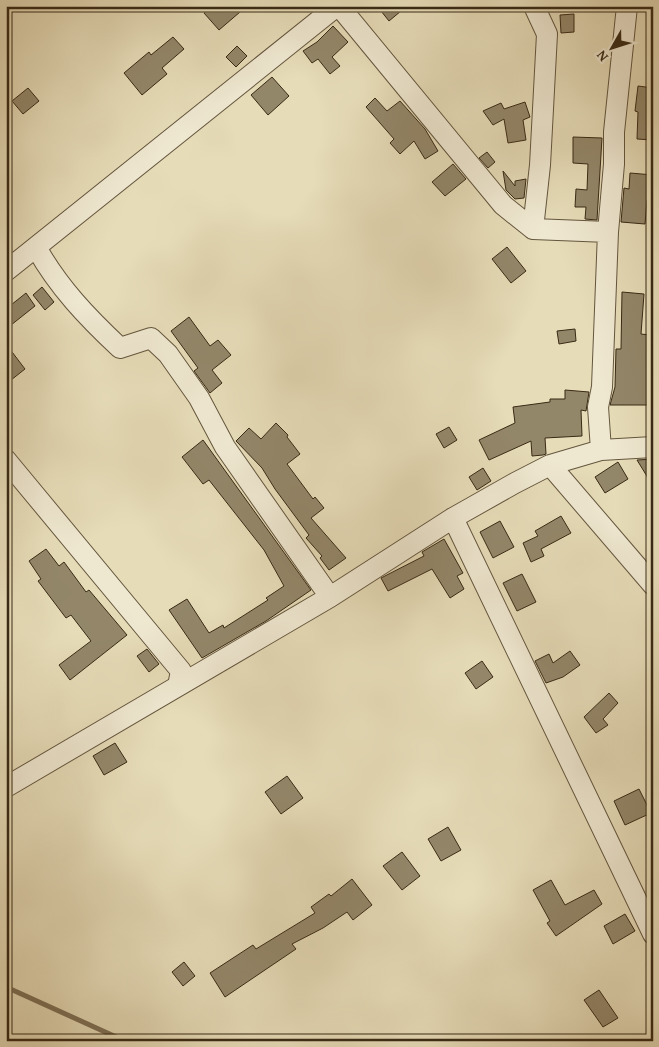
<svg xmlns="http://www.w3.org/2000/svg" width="659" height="1047" font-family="'Gentium Book Plus',serif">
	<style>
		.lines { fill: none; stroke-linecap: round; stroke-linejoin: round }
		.stream { stroke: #7d7056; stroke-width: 5 }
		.building { fill: #93876a; stroke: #392a15 }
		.minor-casing { stroke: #64563e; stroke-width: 22 }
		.minor { stroke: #efe8d1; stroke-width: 20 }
	</style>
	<rect width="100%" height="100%" fill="#e6dcb8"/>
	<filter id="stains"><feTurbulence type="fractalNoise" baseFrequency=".004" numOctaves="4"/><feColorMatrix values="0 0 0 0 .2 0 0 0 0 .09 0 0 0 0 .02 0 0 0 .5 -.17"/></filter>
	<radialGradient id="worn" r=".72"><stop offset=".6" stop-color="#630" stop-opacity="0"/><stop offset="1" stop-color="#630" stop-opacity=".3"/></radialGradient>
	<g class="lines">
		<path class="stream" d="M6 987 125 1041"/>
	</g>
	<path class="building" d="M213 6H247L219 30 204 13Z
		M377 6H407L389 21Z
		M574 14V32L561 33 560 15Z
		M333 26 348 42 332 57 340 66 330 74 318 59 312 63 303 51 317 42Z
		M173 37 184 49 162 68 167 74 142 95 124 73 149 52 151 55Z
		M237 46 247 56 236 67 226 57Z
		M272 77 289 96 268 115 251 95Z
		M638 86 653 88V140L637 139 638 112 635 111Z
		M28 88 39 101 23 114 12 101Z
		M375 98 387 111 400 101 425 129 438 151 425 159 414 141 400 154 390 143 394 139 366 107Z
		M525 102 530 117 523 120 526 140 508 143 504 119 493 125 483 111 501 103 504 109Z
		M573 137 602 138 597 220 585 219 586 207H575L576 189 587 190 588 164 573 163Z
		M487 152 495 162 488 168 479 158Z
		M453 164 466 179 445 196 432 182Z
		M503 171 515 186V181L526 179 524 198 515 199 506 190Z
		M630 173 653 175V200H647L645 224 621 222 624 188 629 189Z
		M507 247 526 271 511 283 492 259Z
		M42 287 54 302 45 310 33 295Z
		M622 292 644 294 641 334 650 335 651 405H610L615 387 616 349H621Z
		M26 293 35 306 6 329V309Z
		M189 317 210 346 218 340 231 355 212 370 222 383 210 393 194 371 198 368 171 331Z
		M575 329 576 341 559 344 557 331Z
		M6 344 25 369 6 384Z
		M565 390 589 392 586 411 581 410 582 436 545 438 546 454 543 455 532 456 531 441 489 460 479 440 515 423 513 407 550 402V399H565Z
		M276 423 288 435 287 437 300 454 287 464 313 499 315 497 324 508 311 518 346 558 329 570 320 558 322 556 306 538 309 535 275 489 262 468 236 441 249 428 261 439Z
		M449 427 457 440 444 448 436 434Z
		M203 440 311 590 266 621 202 658 169 610 187 599 209 633 223 625 224 628 268 600 266 598 284 586 264 550 209 480 203 484 182 457Z
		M653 459V486L637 460Z
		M618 462 628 479 605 493 595 477Z
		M483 468 491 481 477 490 469 477Z
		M561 516 571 533 541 549 544 556 531 562 523 543 538 536 535 531Z
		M500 521 514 547 493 558 480 532Z
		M444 539 463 573 457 576 464 589 450 598 432 569 388 591 381 578 424 556 422 552Z
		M46 549 59 566 64 562 86 592 89 590 127 635 70 680 59 665 91 641 71 615 66 618 38 581 41 579 29 561Z
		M522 574 536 602 517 611 503 583Z
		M147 649 159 664 149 672 137 656Z
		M570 651 580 665 563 677 546 683 535 661 549 654 553 663Z
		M482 661 493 677 476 689 465 673Z
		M609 693 618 703 603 719 608 725 596 733 584 717Z
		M115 743 127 762 104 775 93 756Z
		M287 776 303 798 281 814 265 792Z
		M639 789 651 813 625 825 614 801Z
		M448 827 461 850 441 861 428 839Z
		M402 852 420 876 402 890 383 866Z
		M352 879 372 905 353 920 347 912 323 928 292 944 296 949 225 997 210 973 253 945 256 949 315 913 311 907 329 894 331 896Z
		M551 880 565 905 594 890 602 904 556 936 547 923 550 921 533 890Z
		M625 914 635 931 613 944 604 926Z
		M184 962 195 976 183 986 172 972Z
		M599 990 618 1018 603 1027 584 1000Z"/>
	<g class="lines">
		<defs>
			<path id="minor" d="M339 6 503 205 533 229 608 232
				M533 229 540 165 547 34 534 6
				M36 247C58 287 88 318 120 348L151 338 168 354 199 398 225 447 330 597
				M6 271 337 6
				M601 450 598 407 602 387 608 232 614 164V132L627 6
				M6 460 181 671 178 686
				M550 465 653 585
				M453 518 653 934
				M6 787 330 597 453 518 515 483 550 465 601 450 653 447"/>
		</defs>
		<use href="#minor" class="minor-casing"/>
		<use href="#minor" class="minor"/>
	</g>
	<rect width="659" height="1047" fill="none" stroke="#e6dcb8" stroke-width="25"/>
	<rect x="8" y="8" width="644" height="1032" fill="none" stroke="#392a15" stroke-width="2.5"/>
	<rect x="12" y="12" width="634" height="1022" fill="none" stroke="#392a15"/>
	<g transform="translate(612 48) rotate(231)" stroke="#efe8d1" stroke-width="4" paint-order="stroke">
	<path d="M0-4L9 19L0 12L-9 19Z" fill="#392a15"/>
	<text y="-8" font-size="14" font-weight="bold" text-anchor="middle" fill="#392a15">N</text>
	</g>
	<rect width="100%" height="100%" filter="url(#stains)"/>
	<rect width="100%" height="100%" fill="url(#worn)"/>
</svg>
